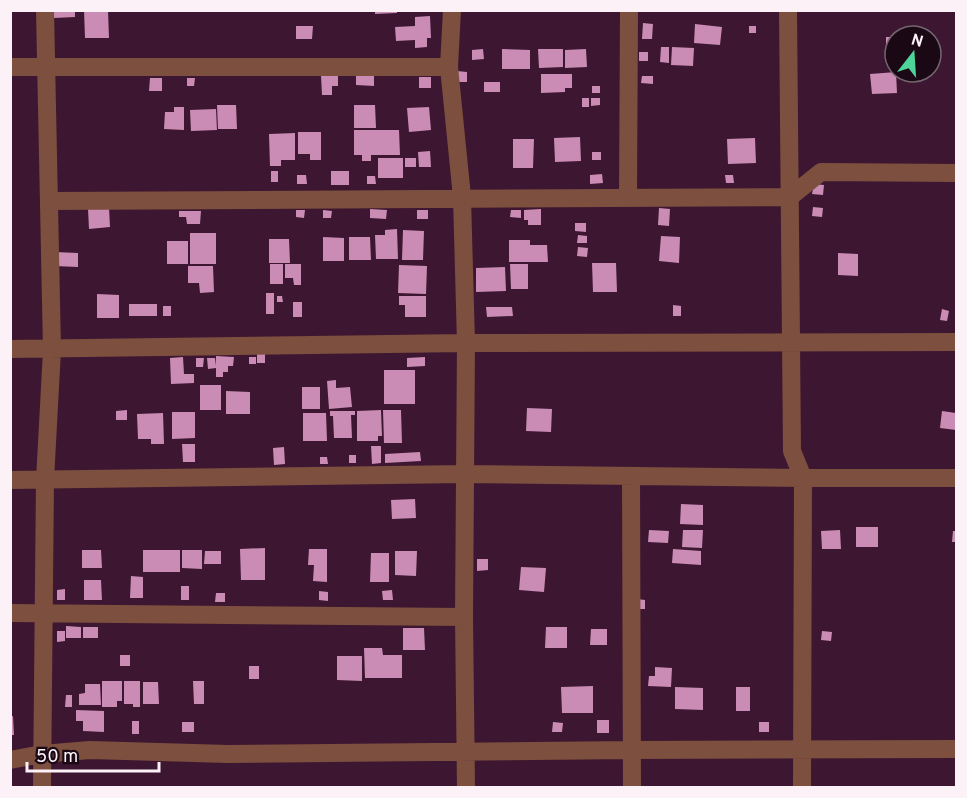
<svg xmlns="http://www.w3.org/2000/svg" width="967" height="798" font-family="Overpass,sans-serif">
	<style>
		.building { fill: #ca8cb4 }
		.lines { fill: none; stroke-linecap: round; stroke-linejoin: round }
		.street { stroke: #7d4f3e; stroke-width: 18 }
	</style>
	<rect width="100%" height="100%" fill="#3d1731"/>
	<path class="building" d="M54 10H75V17L54 18Z
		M84 10H108L109 38H85Z
		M375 10H397V13L375 14Z
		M430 16 431 38H427V47L415 48V40L396 41 395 27 415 26V17Z
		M643 23 653 24 652 39H642Z
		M695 24 722 27 720 45 694 43Z
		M296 26H313L312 39H296Z
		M749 26H756V33H749Z
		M886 37H895V46H886Z
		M661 47H669V63L660 62Z
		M672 47 694 48 693 66 671 65Z
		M483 49 484 59 472 60V50Z
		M502 49 530 50V69H502Z
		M538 49H563V67L539 68Z
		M586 49 587 67 565 68V50Z
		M639 52H648V61H639Z
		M457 71 467 72V82H457Z
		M896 72 897 93 872 94 870 74Z
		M356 73H374V86L356 85Z
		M541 74H572V88H565V92L541 93Z
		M321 76H338V86H332V95H322Z
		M642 76H653V84L641 83Z
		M419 77H431V88H419Z
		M150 78H162V91H149Z
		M187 78H195L194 86H187Z
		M484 82H500V92H484Z
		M592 86H600V93H592Z
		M582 98H589V107H582Z
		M591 98H600V105L591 106Z
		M217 105H236L237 129H218Z
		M354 105H375L376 128H354Z
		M174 107H184V130L164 129 165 112H174Z
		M429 107 431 130 409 132 407 108Z
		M216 109 217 130 191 131 190 110Z
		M354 130H399L400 155H371V161H362V155H354Z
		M298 132H321V160H310V154H298Z
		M295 133V160H281V166H270L269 134Z
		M580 137 581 161 555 162 554 138Z
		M755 138 756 163 728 164 727 139Z
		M513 139H534L533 168H513Z
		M430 151 431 167H419L418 152Z
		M592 152H601V160H592Z
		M378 158H403V178H378Z
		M405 158H416V167H405Z
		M271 171H278V182H271Z
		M331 171H349V185H331Z
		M602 174 603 183 590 184V175Z
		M297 175H306L307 184H297Z
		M725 175H733L734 183H726Z
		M367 176H375L376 184H367Z
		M814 184 824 185 823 195 812 194Z
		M109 207 110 227 89 229 88 209Z
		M813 207 823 208 822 217 812 216Z
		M659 208 670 209 669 226 658 225Z
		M370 209 387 210 386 219 370 218Z
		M541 209V225H528V220H524V210Z
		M296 210H305L304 218 296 217Z
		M323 210 332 211 331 218H323Z
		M417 210H428V219H417Z
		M511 210H521V218L510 217Z
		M179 211H201L200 224H187L186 217H179Z
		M575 223H586V232L575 231Z
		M397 229 398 259H376L375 235H385V230Z
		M403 230 424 231 423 260H402Z
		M190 233H216V264H190Z
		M578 235 587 236V243H577Z
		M661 236 680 237 679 263 659 261Z
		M323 237 344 238V261H323Z
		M349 237H370L371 260H349Z
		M269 239H289L290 263H269Z
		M509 240H530V245H547L548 262H509Z
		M167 241H188V264H167Z
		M578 247 588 248 587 257 577 256Z
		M55 252 78 253V267L55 266Z
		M838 253 858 254V276L838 275Z
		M592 263H616L617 292H593Z
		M270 264H283V284H270Z
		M285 264H301V285H294L293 278H285Z
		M510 264H528V289H511Z
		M399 265 427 266 426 294 398 293Z
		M188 266H213L214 292 200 293 199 283H188Z
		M505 267 506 291 476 292V268Z
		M266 293H274V314H266Z
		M97 294 119 295V318H97Z
		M277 296H282L283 302H277Z
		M399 296H426V317H405V305H399Z
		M293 302H302V317H293Z
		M129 304H157V316H129Z
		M673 305 681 306V316H673Z
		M163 306H171V316H163Z
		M486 307H512L513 316 487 317Z
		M942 309 949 311 947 321 940 320Z
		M257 352H265V363H257Z
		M216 356 234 357 233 366H228V372H223V377H216V368L208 369 207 358H215L216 366Z
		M183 357 184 374H194V383L171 384 170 358Z
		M249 357H256V364H249Z
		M425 357V366L407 367V358Z
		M196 358H204L203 367H196Z
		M384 370H415V404H384Z
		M336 380V388L350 387 352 407 329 409 327 381Z
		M200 385H221V410H200Z
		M302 387H320V409H302Z
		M226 391 250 392V414H226Z
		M527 408 552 409 551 432 526 431Z
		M127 410V420H116V411Z
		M381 410 382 436H378V441H357V411Z
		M383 410H401L402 443H384Z
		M330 411H355V415H351L352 438H334L333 416H330Z
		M942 411 956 413V430L940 428Z
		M172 412H195V438L172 439Z
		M163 413 164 444H151V439H138L137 414Z
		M303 413H326L327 441H303Z
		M182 444H195V462H183Z
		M371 446H381V463L372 464Z
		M284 447 285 464 274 465 273 448Z
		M420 452 421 461 385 463V454Z
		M349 455H356V463H349Z
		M320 457H327L328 464H320Z
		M415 499 416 518 392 519 391 500Z
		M681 504 703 505V525L680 524Z
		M856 527H878V547H856Z
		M649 530 669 531 668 543 648 542Z
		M683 530H703L702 548 682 547Z
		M840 530 841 549H822L821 531Z
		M953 531H956V542H952Z
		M265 548V580H241L240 549Z
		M309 549H327V582L313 581 314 565H308Z
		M673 549 701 551V565L672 563Z
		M82 550H101L102 568H82Z
		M143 550H180V572H143Z
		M182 550H202V569L182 568Z
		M205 551H221V564H204Z
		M395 551H417L416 576 395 575Z
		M371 553H389V582H370Z
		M477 559H488V570L477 571Z
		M521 567 546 568 544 592 519 590Z
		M131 576 143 577V598H130Z
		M84 580H101L102 600H84Z
		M181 586H189V600H181Z
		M65 589V600H57V590Z
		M392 590 393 600H383L382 591Z
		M319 591 328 592V601L319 600Z
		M216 593H225V602H215Z
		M637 599 645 600V609H636Z
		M66 626 81 627V638H66Z
		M83 627H98V638H83Z
		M546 627H567V648H545Z
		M403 628H424L425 650H403Z
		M591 629H607V645H590Z
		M57 631H65V641L57 642Z
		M822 631 832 632 831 641 821 640Z
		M364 648H382L383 655H402V678H365Z
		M120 655H130V666H120Z
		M337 656H362V681L337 680Z
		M249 666H259V679H249Z
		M655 667 672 668 671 687 648 686 649 676H655Z
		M102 681H122V701H117V707H102Z
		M124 681H140V707H133V704H124Z
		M193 681H204V704H194Z
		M143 682H158L159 704H143Z
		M85 684H100L101 705H79V694L85 693Z
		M593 686V713H562L561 687Z
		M675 687 703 688V710L675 709Z
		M736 687H750V711H736Z
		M66 695H72V707H65Z
		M76 710 104 711V732L83 731V721H76Z
		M13 716 14 735H10V717Z
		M597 720H609V733H597Z
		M132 721H139V734H132Z
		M182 722H194V732H182Z
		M553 722 563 723 562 732H552Z
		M759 722H769V732H759Z"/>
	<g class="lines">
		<path class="street" d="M788 10 792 451 803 478 802 788
			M10 67H449L452 10
			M449 67 462 197 466 343 464 617 466 788
			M628 197 629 10
			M49 201 790 197 821 172 956 173
			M10 349 466 343 956 342
			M631 476 632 788
			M10 480 465 474 803 478H956
			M10 613 464 617
			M10 760 42 754 90 750 228 754 632 750 956 749
			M42 788 45 480 52 350 45 10"/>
	</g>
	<rect width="967" height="798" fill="none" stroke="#fcf1f7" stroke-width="24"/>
	<g transform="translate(913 54) rotate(17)"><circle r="28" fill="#1a0914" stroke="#74666f" stroke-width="1.5"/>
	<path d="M0-4.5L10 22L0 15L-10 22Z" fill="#4ed39a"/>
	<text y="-9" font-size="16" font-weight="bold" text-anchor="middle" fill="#fcf1f7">N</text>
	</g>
	<path d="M27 762v9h132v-9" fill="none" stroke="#fcf1f7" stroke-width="3"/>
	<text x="36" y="762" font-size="18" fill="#fcf1f7" stroke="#1a0914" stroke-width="4.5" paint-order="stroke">50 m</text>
</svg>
